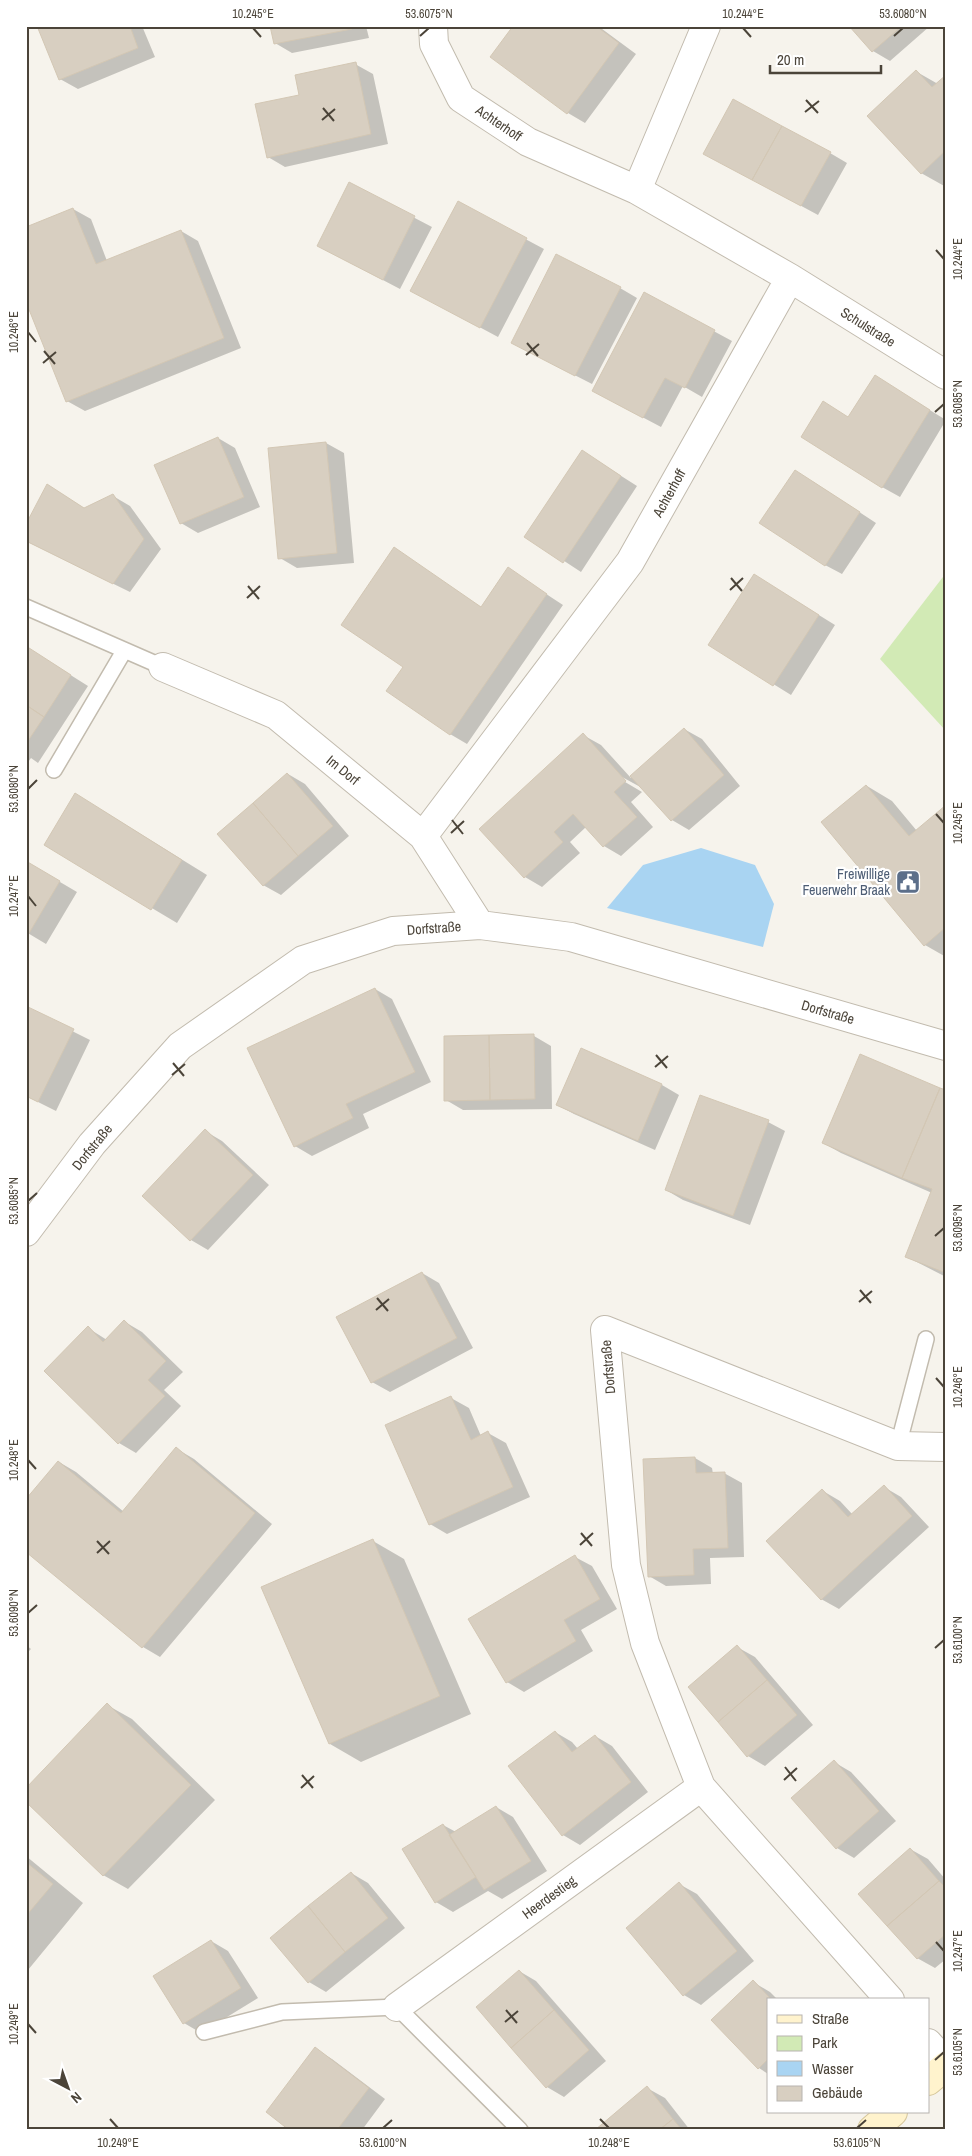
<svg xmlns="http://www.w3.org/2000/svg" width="972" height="2156" font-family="'Archivo Narrow',sans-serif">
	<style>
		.green { fill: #d2eab5 }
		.water { fill: #a9d4f2 }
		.shadow { fill: #0003 }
		.building { fill: #d8cfc1; stroke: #d3c7b4 }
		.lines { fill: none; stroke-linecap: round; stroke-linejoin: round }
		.lane-casing { stroke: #c2bbae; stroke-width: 18 }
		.street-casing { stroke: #c2bbae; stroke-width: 30 }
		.secondary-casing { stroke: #d6c79b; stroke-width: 30 }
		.lane { stroke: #fff; stroke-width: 15 }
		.street { stroke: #fff; stroke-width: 28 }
		.secondary { stroke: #fff3cd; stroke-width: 28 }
		.ticks { fill: none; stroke: #4b4439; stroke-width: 2 }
		.labels { text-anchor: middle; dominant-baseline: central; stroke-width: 4.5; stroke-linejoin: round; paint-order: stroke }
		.street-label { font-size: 14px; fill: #4b4439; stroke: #fff }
		.service-label { font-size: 14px; fill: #4e5e75; stroke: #fff; text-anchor: end }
		.neatline { fill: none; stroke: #4b4439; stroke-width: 2 }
		.ticks-label { font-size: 12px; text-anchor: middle; fill: #4b4439 }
	</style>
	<rect width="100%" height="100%" fill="#f6f3ec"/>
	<path class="green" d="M946 573V731L880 659Z"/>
	<path class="water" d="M701 848 755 865 774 904 763 947 607 908 643 865Z"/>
	<path class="shadow" d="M40 26H142L155 57 78 89 60 79Z
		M272 26H366L369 38 292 53 275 43Z
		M551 26H598L636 54 585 123 568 113 492 57Z
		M851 26H930L890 61 873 51Z
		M355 64 373 74 388 144 285 167 268 157 301 96Z
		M917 72 938 84 946 76V187L921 173Z
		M830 153 847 163 818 215 722 163Z
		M350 184 432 227 400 289 318 246Z
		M458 203 544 249 498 337 429 300Z
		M73 209 91 219 107 261 181 231 198 241 241 348 85 411 67 401Z
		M620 288 637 298 592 384 512 343Z
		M645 294 732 341 702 397 683 386 661 427 610 400Z
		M892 387 946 420 900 497 882 487 849 418Z
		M218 438 235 448 260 507 198 533 181 523Z
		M326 443 344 453 354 563 297 568 280 558 269 449Z
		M582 451 637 486 581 572 526 536Z
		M812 481 876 523 842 574 825 565Z
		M48 485 85 509 113 496 130 506 161 549 130 592 26 541Z
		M394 549 482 608 508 569 563 605 467 744 450 734 405 667Z
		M772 586 835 625 791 695 710 645Z
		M26 647 88 686 38 763 31 758 26 765Z
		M684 729 702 739 740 786 689 830 672 820 644 789 622 777 620 779 642 792 631 802 653 827 621 856 604 846 586 827 570 842 580 853 542 887 525 877 583 735 601 745 631 778Z
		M288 774 305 784 349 836 281 895 263 885Z
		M867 786 892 801 917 831 946 807V957L925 945Z
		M100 809 207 875 177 923 46 845Z
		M26 862 77 892 46 944 26 932Z
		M375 989 392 999 431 1082 363 1114 369 1128 312 1156 295 1146Z
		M26 1008 90 1040 56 1111 26 1096Z
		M534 1036 551 1046 552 1109 463 1110 446 1100Z
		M582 1050 662 1085 679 1095 655 1150 574 1114 557 1105Z
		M946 1092V1277L907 1257 932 1193 841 1153 823 1143Z
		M768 1122 785 1131 750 1225 683 1200 666 1190Z
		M205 1131 222 1141 269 1185 208 1250 191 1240Z
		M422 1273 439 1283 473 1348 390 1392 372 1382Z
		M125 1322 142 1332 183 1372 164 1390 181 1406 136 1453 119 1443 88 1328 107 1340Z
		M451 1398 469 1408 481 1436 488 1433 506 1443 530 1497 447 1534 430 1524Z
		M177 1449 194 1459 272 1524 160 1657 143 1647 26 1550 59 1462 76 1472 124 1512Z
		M695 1458 712 1468 713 1474 724 1473 742 1483 744 1557 710 1558 711 1584 666 1586 649 1576Z
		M884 1487 901 1497 929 1527 839 1609 821 1599 823 1491 840 1501 853 1515Z
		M373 1541 404 1559 471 1714 361 1762 330 1744Z
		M575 1557 592 1566 617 1609 581 1630 593 1651 524 1692 507 1682Z
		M26 1645 31 1649 26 1654Z
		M737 1647 755 1657 813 1725 765 1766 748 1756 690 1688Z
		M107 1705 132 1719 215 1800 128 1889 103 1875Z
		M555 1732 572 1742 578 1749 595 1736 612 1746 648 1792 580 1845 563 1835Z
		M834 1762 851 1772 896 1821 854 1858 837 1848Z
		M496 1807 513 1817 547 1871 502 1899 488 1891 453 1912 436 1902 443 1825 456 1832Z
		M910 1849 928 1859 946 1880V1959L935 1968 917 1958Z
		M26 1856 83 1903 28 1970 26 1968Z
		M351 1873 368 1883 405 1928 326 1992 309 1982Z
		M679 1884 697 1894 754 1961 701 2005 684 1995Z
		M211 1941 228 1951 258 1998 201 2033 184 2023Z
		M519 1971 536 1981 606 2061 564 2097 547 2087Z
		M753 1982 770 1992 778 2000H768V2074L759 2068 713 2021Z
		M315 2049 332 2059 385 2099 362 2130H291Z
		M647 2088 665 2098 690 2130H596Z"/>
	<path class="building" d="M37 26H130L138 48 59 80Z
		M270 26H351L352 29 274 44Z
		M513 26H596L619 43 567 114 490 57Z
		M849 26H902L872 52Z
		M356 62 371 134 267 158 255 104 299 95 295 75Z
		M916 70 932 87 946 75V150L921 174 867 116Z
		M733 99 782 126 752 180 703 154Z
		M782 126 831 152 801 206 752 180Z
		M349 182 415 216 383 280 317 246Z
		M458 201 527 238 480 328 410 291Z
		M73 208 96 264 181 230 224 338 66 402 26 302V227Z
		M556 254 621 287 575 376 511 343Z
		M644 292 715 330 685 388 665 378 643 418 592 391Z
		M875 375 930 410 882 488 801 437 823 401 848 417Z
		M218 437 244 497 180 524 154 465Z
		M326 442 337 553 278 559 268 448Z
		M582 450 621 476 563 563 524 537Z
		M795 470 860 512 825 566 759 523Z
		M47 484 84 508 113 494 144 539 113 584 26 541V524Z
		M394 547 481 607 508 567 547 594 450 735 386 691 403 667 341 625Z
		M754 574 819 615 773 686 708 645Z
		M26 646 71 675 44 717 26 705Z
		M26 705 44 717 26 744Z
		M684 728 724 775 671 821 630 776Z
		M583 733 626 781 614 792 637 817 603 847 573 814 554 832 563 842 524 878 479 829Z
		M287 773 333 826 298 856 253 803Z
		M866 785 909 836 946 805V927L924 946 821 822Z
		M75 793 182 860 151 910 44 845Z
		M253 803 298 856 263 886 217 834Z
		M26 861 60 881 28 935 26 934Z
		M375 988 415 1072 346 1104 353 1118 294 1147 247 1048Z
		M26 1006 74 1029 38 1102 26 1096Z
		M534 1034 535 1099 490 1100 489 1035Z
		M489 1035 490 1100 444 1101V1036Z
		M581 1048 662 1084 638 1141 556 1105Z
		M860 1054 940 1088 902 1178 822 1143Z
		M940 1088 946 1090V1273L905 1257 932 1189 902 1178Z
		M700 1095 769 1120 733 1216 665 1190Z
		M205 1129 253 1175 190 1241 142 1196Z
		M422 1272 457 1338 371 1383 336 1317Z
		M124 1320 166 1361 148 1380 165 1396 118 1444 44 1371 88 1326 103 1342Z
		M451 1396 471 1440 488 1431 513 1487 429 1525 385 1425Z
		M176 1447 255 1513 142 1648 26 1552V1499L58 1461 121 1513Z
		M695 1457 696 1473 725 1472 728 1548 693 1549 694 1575 648 1577 643 1459Z
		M884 1485 912 1516 821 1600 766 1541 822 1489 848 1517Z
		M373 1539 440 1696 329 1744 261 1587Z
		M575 1555 600 1599 564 1620 576 1641 506 1683 468 1619Z
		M737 1645 767 1680 718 1722 688 1687Z
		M767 1680 797 1715 747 1757 718 1722Z
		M107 1703 191 1785 103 1876 26 1802V1788Z
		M555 1731 572 1752 595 1735 631 1782 562 1836 508 1766Z
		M834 1760 879 1811 836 1849 791 1798Z
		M496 1806 531 1861 484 1890 449 1835Z
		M443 1824 476 1877 435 1903 402 1849Z
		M910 1848 939 1881 887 1926 858 1894Z
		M26 1862 53 1884 26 1916Z
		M351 1872 388 1918 345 1952 308 1906Z
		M939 1881 946 1888V1934L917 1959 887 1926Z
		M679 1882 737 1951 683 1996 626 1928Z
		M308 1906 345 1952 308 1983 270 1938Z
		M211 1940 241 1988 183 2024 153 1976Z
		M519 1970 554 2010 511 2048 476 2007Z
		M753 1980 772 2000H768V2059L758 2069 711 2020Z
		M554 2010 589 2050 546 2088 511 2048Z
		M315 2047 369 2088 337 2130H289L266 2112Z
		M647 2086 673 2119 659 2130H595Z
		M673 2119 682 2130H659Z"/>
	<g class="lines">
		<defs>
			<path id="lane" d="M26 607 163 667
				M54 770 124 651
				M898 1446 926 1339
				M204 2032 282 2012 397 2007 520 2130"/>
			<path id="street" d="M637 190 706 26
				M790 278 946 375
				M163 667 276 715 423 836 480 925
				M423 836 630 562 790 278 637 190 528 142 461 98 434 44 433 26
				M26 1232 92 1144 180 1046 303 960 393 931 480 925 571 937 946 1046
				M701 1787 645 1643 626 1565 605 1330 898 1446 946 1447
				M397 2007 701 1787 890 2000
				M928 2043 946 2063"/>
			<path id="secondary" d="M928 2081 946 2066
				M872 2130 893 2112"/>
		</defs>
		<use href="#lane" class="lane-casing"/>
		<use href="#street" class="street-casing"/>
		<use href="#secondary" class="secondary-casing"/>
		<use href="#lane" class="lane"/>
		<use href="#street" class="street"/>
		<use href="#secondary" class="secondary"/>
	</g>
	<path class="ticks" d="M253 28 261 37M743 28 751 37M420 36 429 28M894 36 903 28M806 100 818 113M323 108 334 121M805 112 819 101M322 120 335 109M936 250 944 259M28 332 36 342M527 343 538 356M44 351 55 364M526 355 539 344M43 363 56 352M935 412 944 404M731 578 742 591M248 586 259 599M730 590 743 578M247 598 260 586M28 789 37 780M936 814 944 823M452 820 463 834M451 833 464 821M28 896 36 906M656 1055 667 1068M173 1063 184 1076M655 1067 668 1056M172 1075 185 1064M28 1201 37 1193M935 1236 944 1228M860 1290 871 1303M377 1298 388 1311M859 1302 872 1291M376 1310 389 1299M936 1378 944 1387M28 1460 36 1469M581 1533 592 1546M97 1541 109 1554M580 1545 593 1533M97 1553 110 1541M28 1613 37 1605M935 1648 944 1640M785 1767 796 1781M302 1775 313 1788M784 1780 797 1768M301 1788 314 1776M936 1942 944 1951M506 2010 517 2023M505 2022 518 2011M28 2024 36 2033M935 2060 944 2052M110 2119 118 2128M600 2119 609 2128M383 2128 392 2120M857 2128 866 2120"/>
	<defs>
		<symbol id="civic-square" viewBox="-11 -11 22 22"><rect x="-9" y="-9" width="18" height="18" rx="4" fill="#5c6f8a" stroke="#fff"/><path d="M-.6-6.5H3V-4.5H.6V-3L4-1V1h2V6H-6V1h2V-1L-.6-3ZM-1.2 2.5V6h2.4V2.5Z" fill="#fff"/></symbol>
	</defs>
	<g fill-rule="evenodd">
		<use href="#civic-square" x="894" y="868" width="28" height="28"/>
	</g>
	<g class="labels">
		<g class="street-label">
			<text transform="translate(499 123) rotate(34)">Achterhoff</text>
			<text transform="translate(868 327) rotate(32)">Schulstraße</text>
			<text transform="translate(669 493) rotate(-61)">Achterhoff</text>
			<text transform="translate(343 770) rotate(39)">Im Dorf</text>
			<text transform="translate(434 928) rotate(-4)">Dorfstraße</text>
			<text transform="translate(828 1012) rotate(16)">Dorfstraße</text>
			<text transform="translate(92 1147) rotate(-51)">Dorfstraße</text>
			<text transform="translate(608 1367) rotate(-95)">Dorfstraße</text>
			<text transform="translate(549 1897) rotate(-36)">Heerdestieg</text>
		</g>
		<g class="service-label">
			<text x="890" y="874">Freiwillige<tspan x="890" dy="16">Feuerwehr Braak</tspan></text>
		</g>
	</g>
	<rect width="972" height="2156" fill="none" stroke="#ffffff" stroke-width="55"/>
	<rect x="767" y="1998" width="162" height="115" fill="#ffffff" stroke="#b7b4b0"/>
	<rect x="777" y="2015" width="25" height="8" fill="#fff3cd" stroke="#b7b4b0"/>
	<text x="812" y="2024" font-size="15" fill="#4b4439">Straße</text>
	<rect x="777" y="2036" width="25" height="15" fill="#d2eab5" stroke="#b7b4b0"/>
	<text x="812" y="2048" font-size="15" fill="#4b4439">Park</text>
	<rect x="777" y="2061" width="25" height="15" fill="#a9d4f2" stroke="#b7b4b0"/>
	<text x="812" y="2074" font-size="15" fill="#4b4439">Wasser</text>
	<rect x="777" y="2086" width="25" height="15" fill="#d8cfc1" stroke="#b7b4b0"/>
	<text x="812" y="2098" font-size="15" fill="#4b4439">Gebäude</text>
	<g transform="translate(68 2088) rotate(139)" stroke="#ffffff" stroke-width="4" paint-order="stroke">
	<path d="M0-4L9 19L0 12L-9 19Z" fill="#4b4439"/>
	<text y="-8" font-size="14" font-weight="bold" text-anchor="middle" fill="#4b4439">N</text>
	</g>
	<path d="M770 65v8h111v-8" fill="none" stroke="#4b4439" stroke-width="2.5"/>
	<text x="777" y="65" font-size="15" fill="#4b4439" stroke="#ffffff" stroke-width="4" paint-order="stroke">20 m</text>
	<rect x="28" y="28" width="916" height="2100" class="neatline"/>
	<g class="ticks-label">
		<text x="253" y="18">10.245°E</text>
		<text x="429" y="18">53.6075°N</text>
		<text x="743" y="18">10.244°E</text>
		<text x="903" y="18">53.6080°N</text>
		<text transform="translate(958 259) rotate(-90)" y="4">10.244°E</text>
		<text transform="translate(14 332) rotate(-90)" y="4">10.246°E</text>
		<text transform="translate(958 404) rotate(-90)" y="4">53.6085°N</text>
		<text transform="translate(14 789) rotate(-90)" y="4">53.6080°N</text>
		<text transform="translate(958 823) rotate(-90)" y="4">10.245°E</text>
		<text transform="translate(14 896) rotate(-90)" y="4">10.247°E</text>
		<text transform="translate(14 1201) rotate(-90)" y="4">53.6085°N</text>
		<text transform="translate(958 1228) rotate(-90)" y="4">53.6095°N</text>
		<text transform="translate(958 1387) rotate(-90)" y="4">10.246°E</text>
		<text transform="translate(14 1460) rotate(-90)" y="4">10.248°E</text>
		<text transform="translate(14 1613) rotate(-90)" y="4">53.6090°N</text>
		<text transform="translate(958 1640) rotate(-90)" y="4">53.6100°N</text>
		<text transform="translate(958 1951) rotate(-90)" y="4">10.247°E</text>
		<text transform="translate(14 2024) rotate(-90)" y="4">10.249°E</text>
		<text transform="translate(958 2052) rotate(-90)" y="4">53.6105°N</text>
		<text x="118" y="2147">10.249°E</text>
		<text x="383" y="2147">53.6100°N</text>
		<text x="609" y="2147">10.248°E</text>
		<text x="857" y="2147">53.6105°N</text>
	</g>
</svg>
